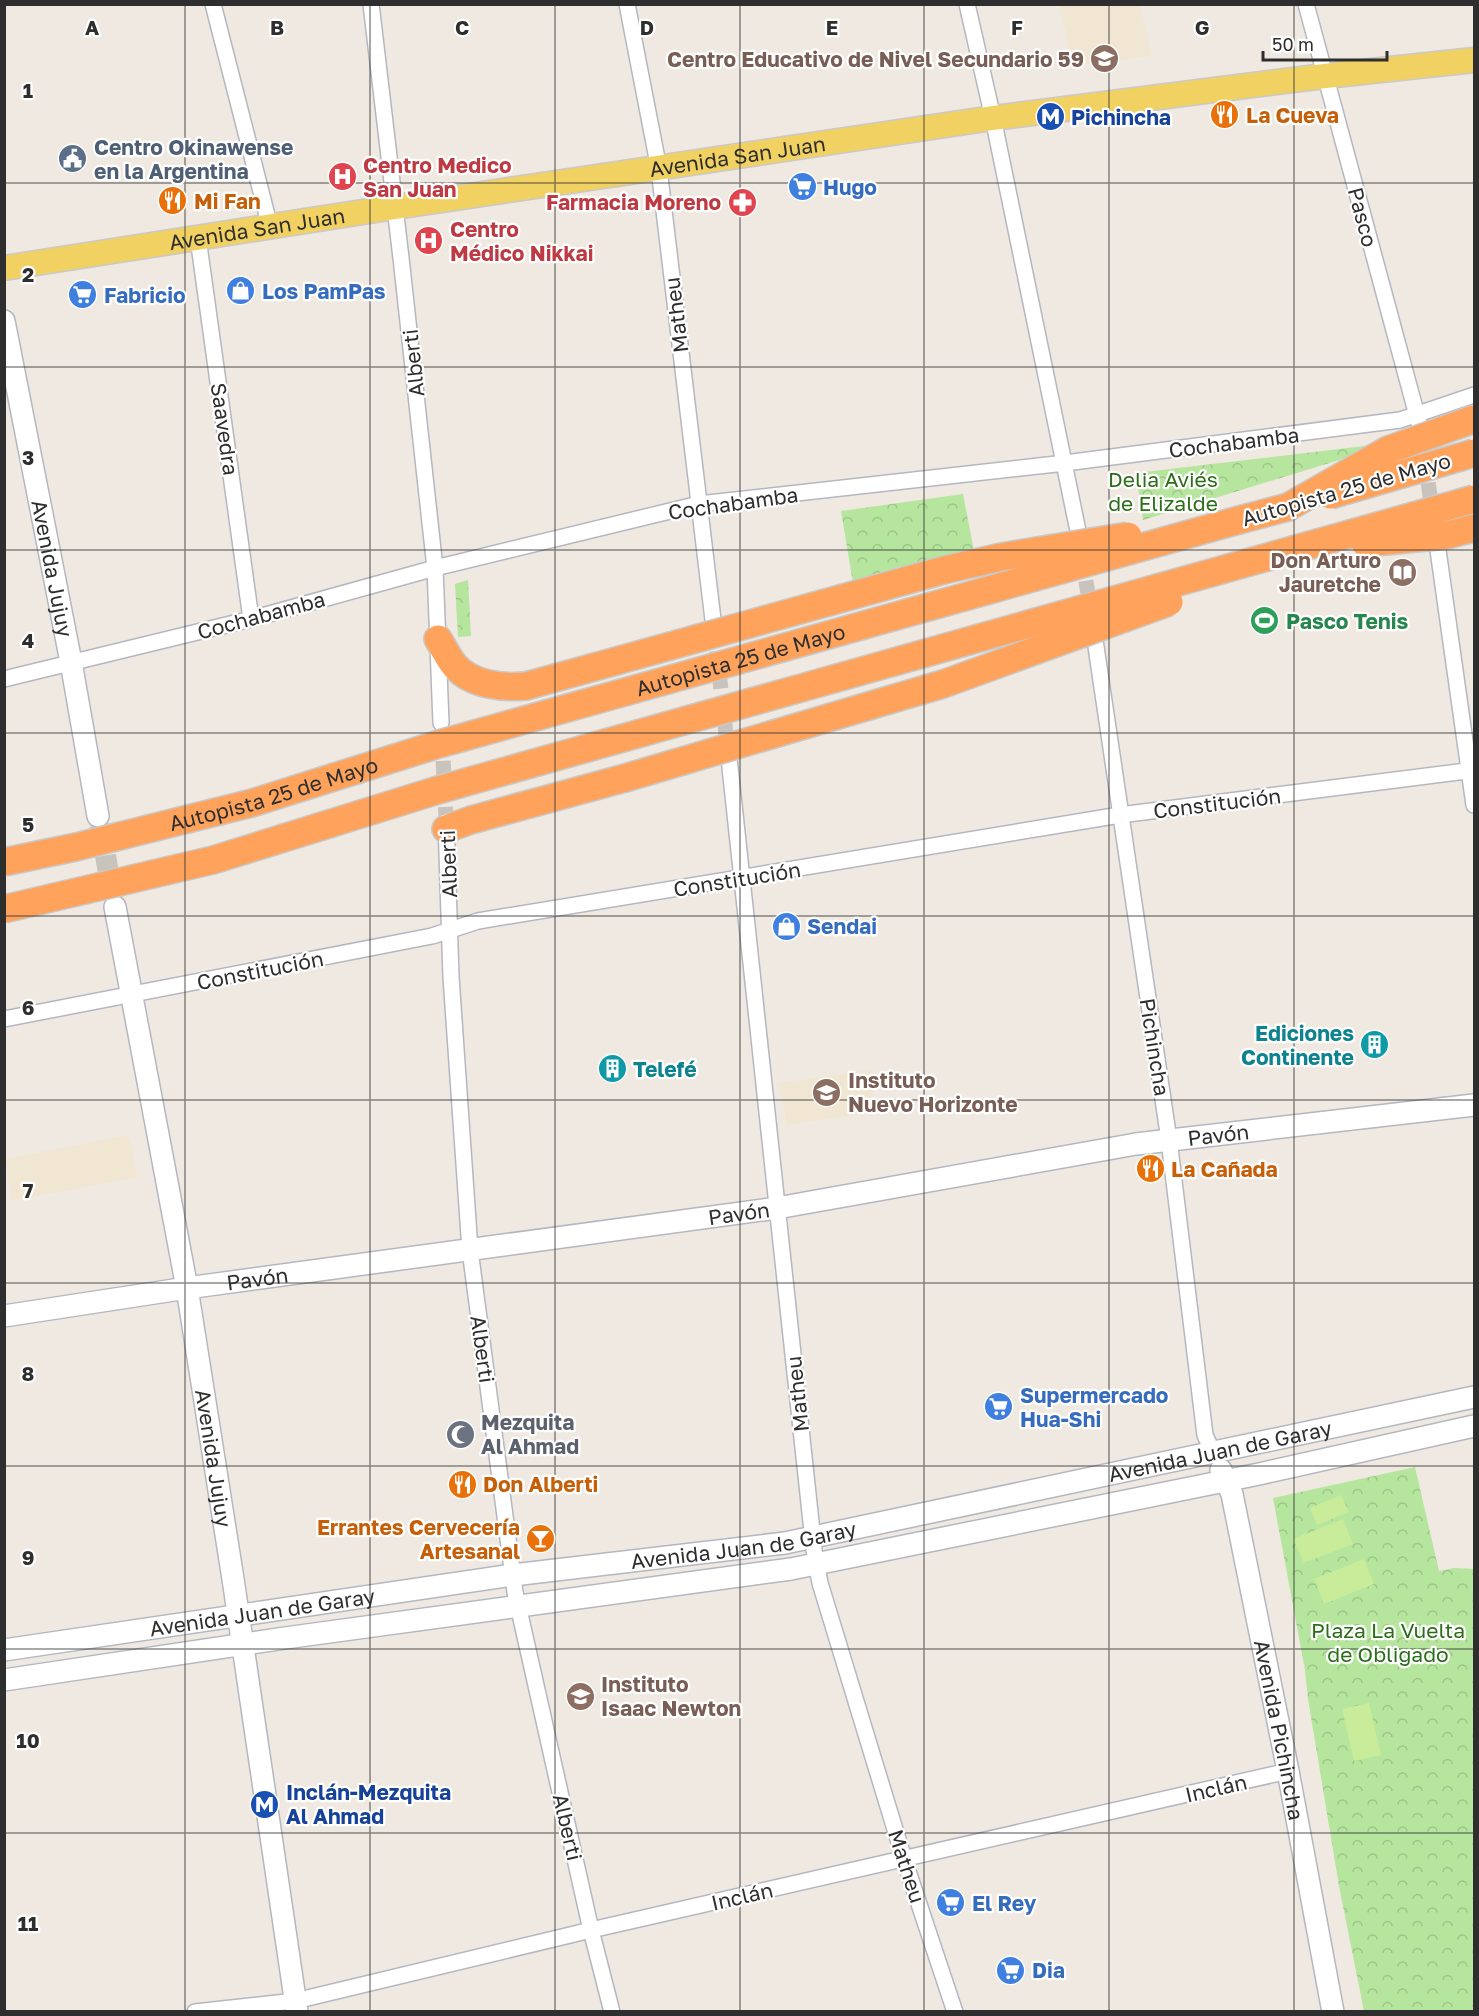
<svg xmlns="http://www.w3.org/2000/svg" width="1479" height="2016" font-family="'Golos Text',sans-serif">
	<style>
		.education { fill: #f0e6d1 }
		.forest { fill: url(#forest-crowns) }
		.pitch { fill: #c9ec9a }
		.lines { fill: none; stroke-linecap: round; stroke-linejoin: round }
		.street-tunnel { stroke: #c8c4bd; stroke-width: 15; stroke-dasharray: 15 8; stroke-linecap: butt }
		.secondary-tunnel { stroke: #c8c4bd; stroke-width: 21; stroke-dasharray: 21 10; stroke-linecap: butt }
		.street-casing { stroke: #b4b7c1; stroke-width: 18 }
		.secondary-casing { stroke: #b4b7c1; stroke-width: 24 }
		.primary-casing { stroke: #c9c9c9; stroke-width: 27 }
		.highway-casing { stroke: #c9c9c9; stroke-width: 30 }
		.street { stroke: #fff; stroke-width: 15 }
		.secondary { stroke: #fff; stroke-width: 21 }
		.primary { stroke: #f2d163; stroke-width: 24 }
		.highway { stroke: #ffa35c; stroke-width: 27 }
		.highway-bridge-casing { stroke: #c9c9c9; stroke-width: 30; stroke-linecap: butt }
		.highway-bridge { stroke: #ffa35c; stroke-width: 27 }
		.grid { fill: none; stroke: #2e2e2e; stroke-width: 1.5; stroke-opacity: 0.55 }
		.labels { text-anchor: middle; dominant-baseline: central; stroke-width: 4.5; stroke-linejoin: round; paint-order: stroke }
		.education-label { font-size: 21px; font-weight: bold; fill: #785e54; stroke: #fff; text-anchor: end }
		.food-label { font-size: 21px; font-weight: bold; fill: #c56008; stroke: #fff; text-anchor: start }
		.transit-label { font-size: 21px; font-weight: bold; fill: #164399; stroke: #fff; text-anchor: start }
		.service-label { font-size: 21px; font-weight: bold; fill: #4e5e75; stroke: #fff; text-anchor: start }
		.street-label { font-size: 21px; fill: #2e2e2e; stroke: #fff }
		.health-label { font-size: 21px; font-weight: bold; fill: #be3a42; stroke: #fff; text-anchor: start }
		.shop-label { font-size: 21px; font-weight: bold; fill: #366cbe; stroke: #fff; text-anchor: start }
		.park-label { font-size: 21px; fill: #2c6e1b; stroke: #fff }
		.leisure-label { font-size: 21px; font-weight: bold; fill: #27864d; stroke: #fff; text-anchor: start }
		.culture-label { font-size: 21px; font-weight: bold; fill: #0d838f; stroke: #fff; text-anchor: end }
		.worship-label { font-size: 21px; font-weight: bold; fill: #5b616d; stroke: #fff; text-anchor: start }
		.grid-label { font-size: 20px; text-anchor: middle; font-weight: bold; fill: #2e2e2e; stroke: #fff; stroke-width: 4.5; stroke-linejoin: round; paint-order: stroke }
	</style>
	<defs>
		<pattern id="forest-crowns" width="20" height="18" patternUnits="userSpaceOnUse" patternTransform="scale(1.5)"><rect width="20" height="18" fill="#b6e59e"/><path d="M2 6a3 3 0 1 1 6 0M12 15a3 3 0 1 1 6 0" fill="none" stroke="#9dc588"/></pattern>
	</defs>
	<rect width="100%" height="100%" fill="#efe9e1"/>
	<path class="education" d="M1060 5H1140L1151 56 1072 66Z
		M870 1070 875 1112 787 1125 780 1083Z
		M128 1135 137 1177 12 1201 5 1159Z"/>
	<path class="forest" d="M1398 442 1143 520 1136 473Z
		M963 494 975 556 853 583 841 511Z
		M468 580 471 636 458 637 455 584Z
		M1415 1467 1439 1571 1454 1568 1474 1569V2011H1364L1339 1886 1308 1699 1305 1670 1273 1498Z"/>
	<path class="pitch" d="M1341 1495 1349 1512 1317 1525 1310 1508Z
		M1343 1519 1353 1544 1304 1563 1293 1539Z
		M1364 1559 1374 1584 1324 1604 1314 1579Z
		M1369 1703 1381 1755 1354 1761 1342 1709Z"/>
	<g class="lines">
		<path class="street-tunnel" d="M1425 460 1433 517
			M1082 558 1091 611
			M714 628 728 752
			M442 738 446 819"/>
		<path class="secondary-tunnel" d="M100 825 113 898"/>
		<defs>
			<path id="street" d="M213 4 270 227
				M371 4 401 258 435 568 441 723
				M627 4 659 169 714 628
				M967 4 993 118 1078 531
				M1306 4 1419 423
				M198 238 251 619
				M1437 543 1474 805
				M1095 640 1169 1140 1205 1435 1213 1453
				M4 679 251 619 435 568 699 504 1065 463 1400 420 1474 395
				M729 758 814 1550 820 1583 904 1859 955 2012
				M446 822 451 977 470 1250 515 1592 591 1930 612 2012
				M4 1019 432 936 478 921 1120 815 1474 770
				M195 2012 295 2001 591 1930 1288 1771"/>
			<g id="secondary">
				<path id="s1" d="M4 321 71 662 98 816"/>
				<path id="s2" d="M115 907 187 1288 233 1579 297 2012"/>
				<path id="s3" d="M4 1316 187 1288 777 1208 1136 1144 1474 1105"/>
				<path id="s4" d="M1221 1470 1232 1494 1288 1771 1333 2012"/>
				<path id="s5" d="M4 1650 513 1575 785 1543 1474 1397"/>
				<path d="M4 1680 285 1638 791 1569 1259 1474 1474 1426"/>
			</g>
			<g id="primary">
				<path id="s6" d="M4 268 395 207 993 118 1325 76 1474 60"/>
			</g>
			<path id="highway" d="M1239 520 1288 507
				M438 639C444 648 448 658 455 666 472 685 502 688 526 686
				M446 829 471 820 625 778"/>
		</defs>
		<use href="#street" class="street-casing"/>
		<use href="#secondary" class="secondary-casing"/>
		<use href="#primary" class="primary-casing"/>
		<use href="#highway" class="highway-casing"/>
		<use href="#street" class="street"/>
		<use href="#secondary" class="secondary"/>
		<use href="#primary" class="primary"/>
		<use href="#highway" class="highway"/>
		<defs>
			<g id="highway-bridge">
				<path d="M1330 495 1474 453"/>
				<path d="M1288 507 1388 450 1474 419"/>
				<path d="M1365 543 1447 535 1474 528"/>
				<path d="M526 686 944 570 1001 557 1128 536"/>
				<path d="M625 778 943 684 1169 602"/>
				<path id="s7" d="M4 862 76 847 252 803 439 744 1239 520"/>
				<path d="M4 909 213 860 438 790 1474 499"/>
			</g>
		</defs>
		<use href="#highway-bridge" class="highway-bridge-casing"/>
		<use href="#highway-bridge" class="highway-bridge"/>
	</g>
	<path class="grid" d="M185 4V2012M370 4V2012M555 4V2012M740 4V2012M924 4V2012M1109 4V2012M1294 4V2012M4 183H1474M4 367H1474M4 550H1474M4 733H1474M4 916H1474M4 1100H1474M4 1283H1474M4 1466H1474M4 1649H1474M4 1833H1474"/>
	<defs>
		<symbol id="school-disc" viewBox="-11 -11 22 22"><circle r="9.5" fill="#8d6e63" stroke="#fff"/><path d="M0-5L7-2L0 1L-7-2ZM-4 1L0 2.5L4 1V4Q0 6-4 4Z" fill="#fff"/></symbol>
		<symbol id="restaurant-disc" viewBox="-11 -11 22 22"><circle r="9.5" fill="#e8710a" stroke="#fff"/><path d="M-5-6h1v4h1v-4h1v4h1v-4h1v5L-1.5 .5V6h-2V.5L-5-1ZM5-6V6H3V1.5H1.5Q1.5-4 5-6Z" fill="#fff"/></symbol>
		<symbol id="metro-disc" viewBox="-11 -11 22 22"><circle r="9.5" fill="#1a4fb4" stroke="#fff"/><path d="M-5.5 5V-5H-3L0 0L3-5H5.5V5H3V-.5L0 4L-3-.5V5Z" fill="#fff"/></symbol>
		<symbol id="civic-disc" viewBox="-11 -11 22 22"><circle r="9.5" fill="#5c6f8a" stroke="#fff"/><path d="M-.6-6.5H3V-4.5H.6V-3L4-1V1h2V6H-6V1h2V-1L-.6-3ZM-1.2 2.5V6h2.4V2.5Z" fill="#fff"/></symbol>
		<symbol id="hospital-disc" viewBox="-11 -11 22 22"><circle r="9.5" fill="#e0444e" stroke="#fff"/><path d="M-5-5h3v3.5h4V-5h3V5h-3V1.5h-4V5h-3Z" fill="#fff"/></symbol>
		<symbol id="supermarket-disc" viewBox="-11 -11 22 22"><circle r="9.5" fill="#3f7fe0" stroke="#fff"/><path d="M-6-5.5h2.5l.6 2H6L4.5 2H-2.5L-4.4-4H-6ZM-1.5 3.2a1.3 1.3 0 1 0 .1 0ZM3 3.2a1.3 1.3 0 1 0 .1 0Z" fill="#fff"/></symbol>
		<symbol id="pharmacy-disc" viewBox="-11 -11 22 22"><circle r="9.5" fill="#e0444e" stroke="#fff"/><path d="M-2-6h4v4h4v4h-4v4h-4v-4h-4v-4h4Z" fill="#fff"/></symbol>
		<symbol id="shop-disc" viewBox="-11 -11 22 22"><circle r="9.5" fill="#3f7fe0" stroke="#fff"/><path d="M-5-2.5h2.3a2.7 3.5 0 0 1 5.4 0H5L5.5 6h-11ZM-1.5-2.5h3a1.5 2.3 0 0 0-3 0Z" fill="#fff"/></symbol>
		<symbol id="library-disc" viewBox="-11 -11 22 22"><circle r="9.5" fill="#8d6e63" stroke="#fff"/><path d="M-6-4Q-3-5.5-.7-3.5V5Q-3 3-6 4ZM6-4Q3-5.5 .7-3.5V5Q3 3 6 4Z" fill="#fff"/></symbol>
		<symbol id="stadium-disc" viewBox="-11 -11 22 22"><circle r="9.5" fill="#2e9e5b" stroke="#fff"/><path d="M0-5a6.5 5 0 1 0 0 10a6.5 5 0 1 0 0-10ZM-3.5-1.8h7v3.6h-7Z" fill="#fff"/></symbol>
		<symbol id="building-disc" viewBox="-11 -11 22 22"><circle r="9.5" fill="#0f9aa8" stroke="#fff"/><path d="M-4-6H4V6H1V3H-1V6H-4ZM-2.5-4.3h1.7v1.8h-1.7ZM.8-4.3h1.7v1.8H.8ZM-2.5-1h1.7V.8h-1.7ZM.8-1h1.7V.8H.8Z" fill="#fff"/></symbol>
		<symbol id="mosque-disc" viewBox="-11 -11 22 22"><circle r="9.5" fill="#6b7280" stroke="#fff"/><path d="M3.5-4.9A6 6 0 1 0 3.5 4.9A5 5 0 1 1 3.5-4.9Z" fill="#fff"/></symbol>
		<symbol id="bar-disc" viewBox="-11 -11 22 22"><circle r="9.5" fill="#e8710a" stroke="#fff"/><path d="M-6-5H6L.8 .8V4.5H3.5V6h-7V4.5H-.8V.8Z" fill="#fff"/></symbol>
	</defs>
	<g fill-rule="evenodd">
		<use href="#school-disc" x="1088" y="42" width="33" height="33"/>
		<use href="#restaurant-disc" x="1208" y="98" width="33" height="33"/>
		<use href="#metro-disc" x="1034" y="100" width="33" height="33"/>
		<use href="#civic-disc" x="56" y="142" width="33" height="33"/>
		<use href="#hospital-disc" x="326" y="160" width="33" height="33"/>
		<use href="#supermarket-disc" x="786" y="170" width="33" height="33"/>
		<use href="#restaurant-disc" x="156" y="184" width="33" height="33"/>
		<use href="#pharmacy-disc" x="726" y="186" width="33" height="33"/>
		<use href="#hospital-disc" x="412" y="224" width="33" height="33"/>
		<use href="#shop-disc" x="224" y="274" width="33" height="33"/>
		<use href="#supermarket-disc" x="66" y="278" width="33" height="33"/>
		<use href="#library-disc" x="1386" y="556" width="33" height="33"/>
		<use href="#stadium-disc" x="1248" y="604" width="33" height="33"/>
		<use href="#shop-disc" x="770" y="910" width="33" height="33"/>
		<use href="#building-disc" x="1358" y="1028" width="33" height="33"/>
		<use href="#building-disc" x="596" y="1052" width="33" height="33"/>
		<use href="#school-disc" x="810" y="1076" width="33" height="33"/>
		<use href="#restaurant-disc" x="1134" y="1152" width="33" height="33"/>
		<use href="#supermarket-disc" x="982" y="1390" width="33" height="33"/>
		<use href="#mosque-disc" x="444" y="1418" width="33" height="33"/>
		<use href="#restaurant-disc" x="446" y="1468" width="33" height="33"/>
		<use href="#bar-disc" x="524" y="1522" width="33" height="33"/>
		<use href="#school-disc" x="564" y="1680" width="33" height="33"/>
		<use href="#metro-disc" x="248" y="1788" width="33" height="33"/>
		<use href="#supermarket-disc" x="934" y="1886" width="33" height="33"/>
		<use href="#supermarket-disc" x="994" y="1954" width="33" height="33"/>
	</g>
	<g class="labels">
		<g class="education-label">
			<text x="1084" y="59">Centro Educativo de Nivel Secundario 59</text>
			<text x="1381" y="560">Don Arturo<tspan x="1381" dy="24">Jauretche</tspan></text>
			<text x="848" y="1080" text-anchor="start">Instituto<tspan x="848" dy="24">Nuevo Horizonte</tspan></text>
			<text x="601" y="1684" text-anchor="start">Instituto<tspan x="601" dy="24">Isaac Newton</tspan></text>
		</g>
		<g class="food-label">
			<text x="1246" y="115">La Cueva</text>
			<text x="194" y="201">Mi Fan</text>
			<text x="1171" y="1169">La Cañada</text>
			<text x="483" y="1484">Don Alberti</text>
			<text x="520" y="1527" text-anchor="end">Errantes Cervecería<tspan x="520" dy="24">Artesanal</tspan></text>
		</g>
		<g class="transit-label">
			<text x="1071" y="117">Pichincha</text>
			<text x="286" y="1792">Inclán-Mezquita<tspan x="286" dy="24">Al Ahmad</tspan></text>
		</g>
		<g class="service-label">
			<text x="94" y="147">Centro Okinawense<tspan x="94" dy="24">en la Argentina</tspan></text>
		</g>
		<g class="street-label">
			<text stroke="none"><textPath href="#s6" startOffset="742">Avenida San Juan</textPath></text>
			<text transform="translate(1363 217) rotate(75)">Pasco</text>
			<text stroke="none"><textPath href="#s6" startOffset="256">Avenida San Juan</textPath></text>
			<text transform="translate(676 315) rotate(-97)">Matheu</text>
			<text transform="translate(413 363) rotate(-96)">Alberti</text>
			<text transform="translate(225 429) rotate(82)">Saavedra</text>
			<text transform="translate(1234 442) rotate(-7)">Cochabamba</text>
			<text transform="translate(1346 489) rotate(-16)">Autopista 25 de Mayo</text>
			<text transform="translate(733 503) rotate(-8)">Cochabamba</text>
			<text stroke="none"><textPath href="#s1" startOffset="252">Avenida Jujuy</textPath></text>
			<text transform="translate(261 615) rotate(-15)">Cochabamba</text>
			<text stroke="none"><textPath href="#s7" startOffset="764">Autopista 25 de Mayo</textPath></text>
			<text stroke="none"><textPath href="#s7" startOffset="278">Autopista 25 de Mayo</textPath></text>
			<text transform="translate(1217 803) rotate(-7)">Constitución</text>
			<text transform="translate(448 864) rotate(-92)">Alberti</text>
			<text transform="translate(737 879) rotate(-9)">Constitución</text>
			<text transform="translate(260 970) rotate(-11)">Constitución</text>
			<text transform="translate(1155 1047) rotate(81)">Pichincha</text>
			<text stroke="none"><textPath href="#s3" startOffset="1228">Pavón</textPath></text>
			<text stroke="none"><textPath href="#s3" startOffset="742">Pavón</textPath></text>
			<text stroke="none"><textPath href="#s3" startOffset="256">Pavón</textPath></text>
			<text transform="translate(483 1349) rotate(82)">Alberti</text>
			<text transform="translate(797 1394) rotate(-96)">Matheu</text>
			<text stroke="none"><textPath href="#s5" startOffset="1233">Avenida Juan de Garay</textPath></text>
			<text stroke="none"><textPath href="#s2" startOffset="560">Avenida Jujuy</textPath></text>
			<text stroke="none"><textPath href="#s5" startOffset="747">Avenida Juan de Garay</textPath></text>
			<text stroke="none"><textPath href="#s5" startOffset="261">Avenida Juan de Garay</textPath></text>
			<text stroke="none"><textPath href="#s4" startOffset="267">Avenida Pichincha</textPath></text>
			<text transform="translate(1216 1788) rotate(-13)">Inclán</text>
			<text transform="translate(568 1827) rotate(77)">Alberti</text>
			<text transform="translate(907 1866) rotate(72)">Matheu</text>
			<text transform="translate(742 1896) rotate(-13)">Inclán</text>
		</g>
		<g class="health-label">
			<text x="363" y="165">Centro Medico<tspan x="363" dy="24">San Juan</tspan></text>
			<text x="721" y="202" text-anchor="end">Farmacia Moreno</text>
			<text x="450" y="229">Centro<tspan x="450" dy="24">Médico Nikkai</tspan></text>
		</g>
		<g class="shop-label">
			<text x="823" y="187">Hugo</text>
			<text x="262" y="291">Los PamPas</text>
			<text x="104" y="295">Fabricio</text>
			<text x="807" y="926">Sendai</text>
			<text x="1020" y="1395">Supermercado<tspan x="1020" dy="24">Hua-Shi</tspan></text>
			<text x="972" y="1903">El Rey</text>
			<text x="1032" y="1970">Dia</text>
		</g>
		<g class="park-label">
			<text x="1163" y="479">Delia Aviés<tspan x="1163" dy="24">de Elizalde</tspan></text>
			<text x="1388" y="1630">Plaza La Vuelta<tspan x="1388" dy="24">de Obligado</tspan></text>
		</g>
		<g class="leisure-label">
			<text x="1286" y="621">Pasco Tenis</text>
		</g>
		<g class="culture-label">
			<text x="1354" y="1033">Ediciones<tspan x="1354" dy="24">Continente</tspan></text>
			<text x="633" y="1069" text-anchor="start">Telefé</text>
		</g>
		<g class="worship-label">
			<text x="481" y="1422">Mezquita<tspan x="481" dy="24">Al Ahmad</tspan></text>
		</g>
	</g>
	<g class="grid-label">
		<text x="92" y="35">A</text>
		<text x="277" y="35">B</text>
		<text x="462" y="35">C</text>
		<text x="647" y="35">D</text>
		<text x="832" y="35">E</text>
		<text x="1017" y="35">F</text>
		<text x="1202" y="35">G</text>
		<text x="28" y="98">1</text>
		<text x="28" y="282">2</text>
		<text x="28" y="465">3</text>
		<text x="28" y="648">4</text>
		<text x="28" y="832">5</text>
		<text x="28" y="1015">6</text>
		<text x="28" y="1198">7</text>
		<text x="28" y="1381">8</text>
		<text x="28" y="1565">9</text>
		<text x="28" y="1748">10</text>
		<text x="28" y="1931">11</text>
	</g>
	<rect width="1479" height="2016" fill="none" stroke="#2e2e2e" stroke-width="12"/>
	<path d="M1263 51v9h124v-9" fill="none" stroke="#2e2e2e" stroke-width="3"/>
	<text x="1272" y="51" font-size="18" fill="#2e2e2e" stroke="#ffffff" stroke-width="4.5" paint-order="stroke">50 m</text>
</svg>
